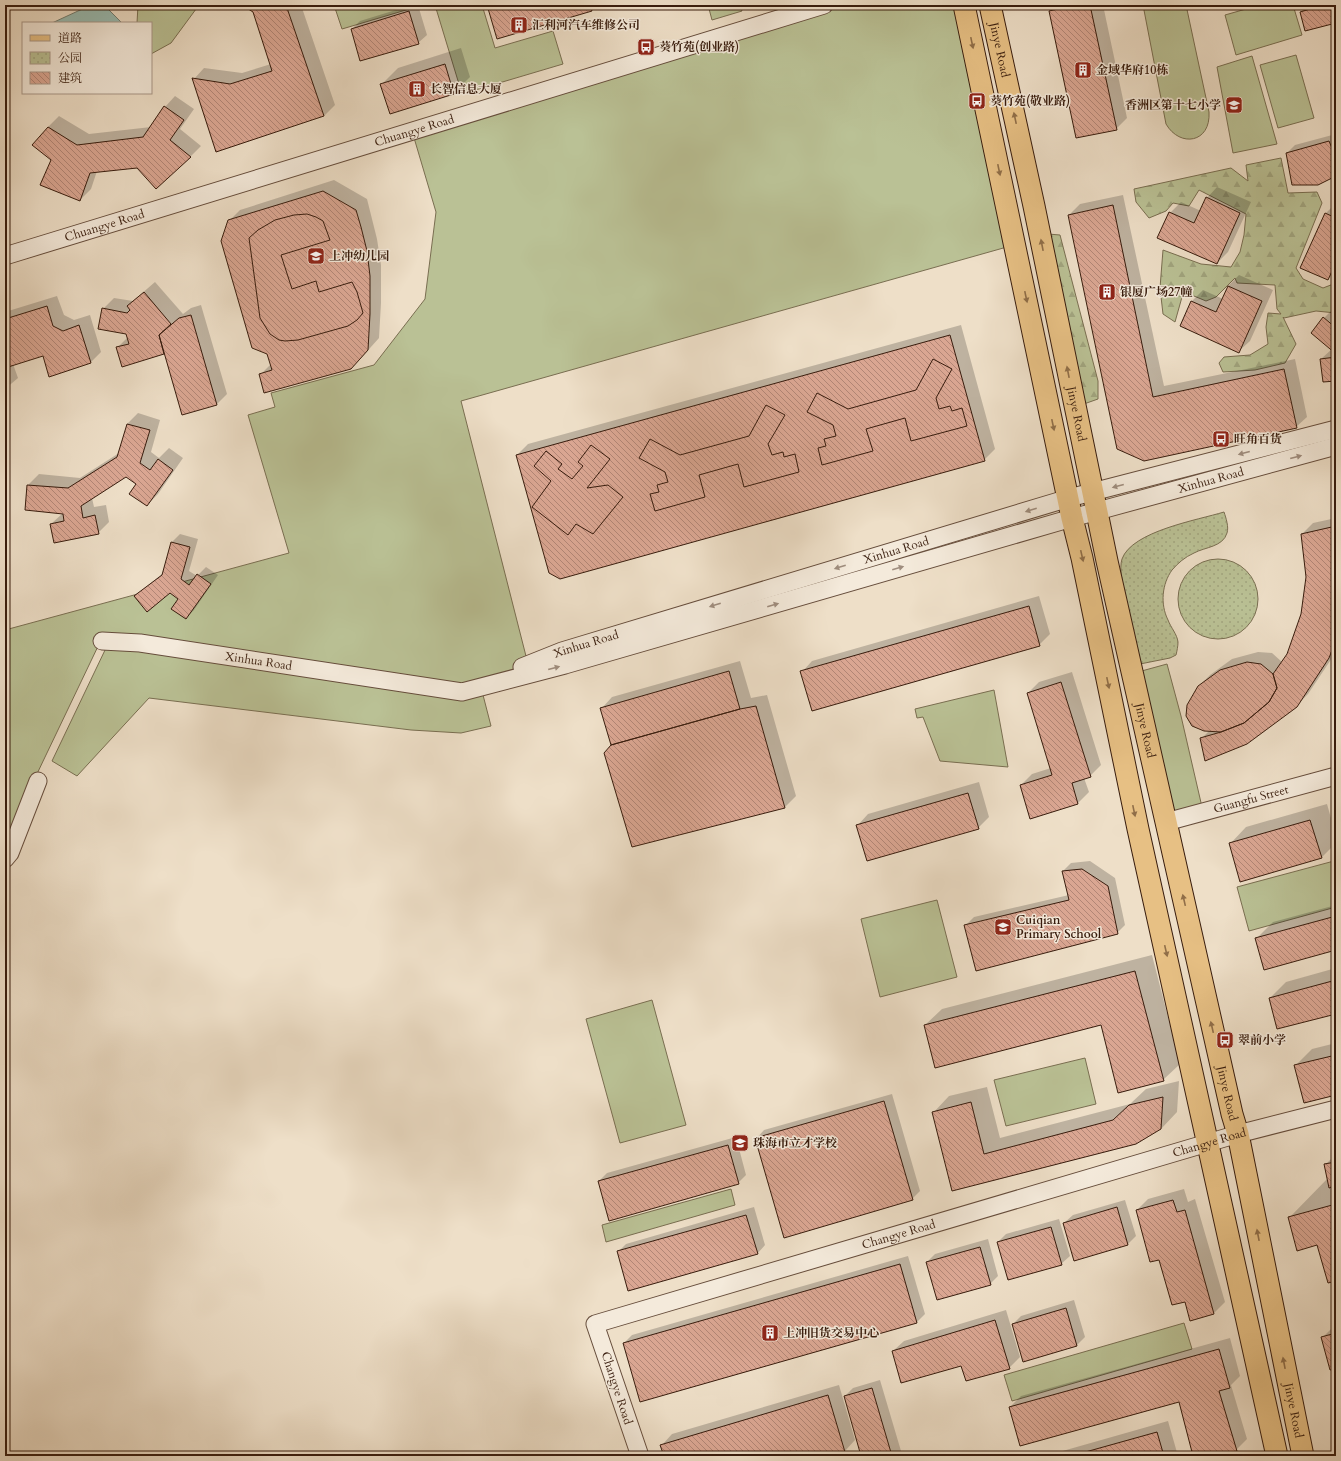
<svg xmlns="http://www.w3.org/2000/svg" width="1341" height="1461" font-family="Cardo,'Noto Serif SC',serif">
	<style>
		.green { fill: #bac195; stroke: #796e51 }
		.forest { fill: url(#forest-firs); stroke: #796e51 }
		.park { fill: url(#park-dots); stroke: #796e51 }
		.water { fill: #99bdb4; stroke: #727d71 }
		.shadow { fill: #0003 }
		.building { fill: url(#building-back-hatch); stroke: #381c0d }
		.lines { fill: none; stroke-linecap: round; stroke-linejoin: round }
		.minor-casing { stroke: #664d3c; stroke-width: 19 }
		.major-casing { stroke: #381c0d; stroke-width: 23 }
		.minor { stroke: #f4eadb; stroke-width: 17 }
		.major { stroke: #e7c084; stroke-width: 21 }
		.oneway { fill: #906e48 }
		.oneway2 { fill: #9f8d7e }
		.labels { text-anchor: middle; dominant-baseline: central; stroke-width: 3; stroke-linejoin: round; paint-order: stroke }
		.poi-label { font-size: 12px; font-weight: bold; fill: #381c0d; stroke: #f4eadb; text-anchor: start }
		.street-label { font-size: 12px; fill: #381c0d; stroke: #f4eadb }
	</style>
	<defs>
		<pattern id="forest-firs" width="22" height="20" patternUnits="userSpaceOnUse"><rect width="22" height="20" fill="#bac195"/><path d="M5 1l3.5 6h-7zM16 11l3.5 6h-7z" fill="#a1a57f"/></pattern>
		<pattern id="park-dots" width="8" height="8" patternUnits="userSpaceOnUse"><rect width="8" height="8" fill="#bac195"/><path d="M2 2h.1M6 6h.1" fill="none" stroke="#a1a57f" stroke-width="1.8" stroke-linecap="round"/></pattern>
		<pattern id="building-back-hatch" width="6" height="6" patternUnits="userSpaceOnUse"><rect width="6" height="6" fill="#daa692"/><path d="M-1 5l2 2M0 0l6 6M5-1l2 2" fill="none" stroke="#b28676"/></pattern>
	</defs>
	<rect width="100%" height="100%" fill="#eedfc8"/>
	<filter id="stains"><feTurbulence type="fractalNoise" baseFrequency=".005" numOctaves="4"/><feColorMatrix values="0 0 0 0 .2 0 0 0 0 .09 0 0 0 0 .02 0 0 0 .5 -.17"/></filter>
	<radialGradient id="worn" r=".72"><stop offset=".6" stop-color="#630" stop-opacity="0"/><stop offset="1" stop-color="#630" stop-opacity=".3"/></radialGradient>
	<path class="green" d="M138 5H199L171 43 151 54V23H137Z
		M334 5H415L416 7 342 29Z
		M435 5H482L495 48 553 31 563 64 462 94Z
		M708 5H740L742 11 712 20Z
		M825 5H964L1014 245 461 401 528 664 462 692 101 640 35 778 5 851V630L289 553 248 415 275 407 271 393 374 365 425 299 436 212 412 131Z
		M1143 5H1186L1209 112C1211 143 1180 148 1166 124Z
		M1260 5H1293L1302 35 1236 55 1225 15Z
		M1296 55 1314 118 1278 128 1260 65Z
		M1252 56 1277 144 1233 153 1217 67Z
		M106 648H138L483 695 491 726 461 733 411 730 149 698 77 776 52 761Z
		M1167 664 1181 716 1202 807 1170 814 1138 672Z
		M994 690 1008 767 940 761 923 717 917 718 915 709Z
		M1334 861 1336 867V907L1249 931 1237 887Z
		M937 900 957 977 880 997 861 919Z
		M652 1000 686 1125 620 1143 586 1019Z
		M1085 1058 1096 1104 1006 1126 994 1080Z
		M731 1189 735 1205 606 1242 602 1225Z
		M1184 1323 1192 1349 1012 1401 1004 1375Z"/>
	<path class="forest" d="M1281 158 1288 193 1317 192 1322 203 1296 268 1303 279 1323 288 1336 283V313L1316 311 1284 318 1283 317 1296 344 1285 363 1255 370 1223 372 1219 363 1224 357 1250 355 1268 344 1266 327 1268 313 1281 314 1277 309 1275 285 1237 283 1235 278 1216 297 1206 301 1194 296 1182 297 1175 322 1163 314 1160 288 1163 250 1201 264 1231 267 1240 252 1244 235 1246 214 1199 190 1189 206 1173 203 1166 211 1149 218 1136 202 1134 189 1231 168 1248 181 1246 165Z
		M1048 234 1060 235 1098 381V399L1081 405Z"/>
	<path class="park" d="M1224 512C1226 518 1229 527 1227 533 1223 547 1205 547 1194 553 1185 557 1178 563 1172 570 1162 584 1160 604 1168 620 1171 628 1177 634 1178 642 1178 646 1177 651 1176 655L1170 658 1140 664C1135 643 1116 576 1122 559 1132 531 1198 520 1224 512Z
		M1178 599a40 40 0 1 1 80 0a40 40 0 1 1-80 0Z"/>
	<path class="water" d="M91 5H104L122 23H52Z"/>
	<path class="shadow" d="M244 5H301L335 105 324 116 194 79 204 68 242 73 271 64 254 11Z
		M412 5H418L427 35 418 43 352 29 360 21Z
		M488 5H596L591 10Z
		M1056 5H1103L1127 118 1116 129 1050 11Z
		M1299 5H1336V22L1301 12 1308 5 1300 8Z
		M461 48 470 77 454 93 382 84 398 68Z
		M175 96 194 109 180 129 201 146 190 157 138 167 97 171 91 189 80 200 52 160 48 127 59 116 89 134 151 127 165 107Z
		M1336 134V174L1287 153 1295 145Z
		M334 180 367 199 377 239 381 265V303L379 338 362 357 260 375 271 364 229 221 240 210Z
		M1217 187 1251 202 1228 252 1217 263 1170 213 1181 202 1201 211 1207 198Z
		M1123 195 1164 386 1295 359 1307 417 1296 427 1144 460 1069 215 1080 204Z
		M1336 203V271L1328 279 1325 214Z
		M1239 275 1273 290 1250 341 1239 351 1181 325 1192 301 1203 290 1223 299 1228 286Z
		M155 282 183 314 191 308 201 305 227 394 216 405 165 353 123 366 117 348 128 337 127 333 103 309 114 298 133 301Z
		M57 296 64 315 74 320 90 315 101 352 90 363 43 355 13 364 18 378 5 389V312Z
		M1335 307 1336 308V380L1321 359 1332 349 1324 318Z
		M961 325 995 449 984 460 517 455 528 444Z
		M138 413 160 420 151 452 159 458 169 448 183 458 158 494 147 505 137 484 126 476 92 498 94 507 106 505 109 522 98 533 51 524 63 513 26 509 28 485 39 474 80 478 119 453 127 424Z
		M1336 518V652L1308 694 1296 706 1246 743 1201 739 1210 730 1199 686 1210 675 1232 659 1258 652 1272 653 1282 662 1288 654 1302 614 1307 577 1302 534 1313 523Z
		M180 534 198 539 189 571 197 576 206 567 218 575 194 610 186 618 180 599 170 592 136 596 163 573 172 542Z
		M1039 596 1050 634 1039 645 802 672 812 661Z
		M740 661 751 698 767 695 796 796 785 807 632 846 612 746 602 708 612 697Z
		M1072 672 1101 765 1090 776 1084 778 1089 792 1078 803 1031 817 1021 785 1032 774 1051 768 1028 693 1039 682Z
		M979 782 989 817 978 828 858 825 868 814Z
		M1327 804 1336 836V843L1321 858 1230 844 1246 827Z
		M1090 861 1115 878 1125 925 1117 933 966 925 974 917 1069 895 1063 871 1071 863Z
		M1336 905V949L1256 939 1273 922Z
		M1152 955 1180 1064 1163 1080 1102 1024 925 1025 942 1009Z
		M1336 968V1013L1270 998 1286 982Z
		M1336 1043V1094L1296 1065 1312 1049Z
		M1179 1081 1177 1112 1161 1129 953 1190 933 1113 949 1096 987 1087 1000 1138 1130 1104 1146 1089Z
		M892 1094 920 1191 912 1199 756 1139 764 1130Z
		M736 1137 746 1175 738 1183 599 1181 607 1173Z
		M1336 1154V1280L1318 1243 1289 1218 1328 1178 1325 1165Z
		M1184 1189 1188 1202 1195 1199 1225 1302 1214 1313 1186 1301 1160 1259 1137 1210 1148 1199Z
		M1125 1200 1136 1236 1128 1244 1064 1223 1073 1215Z
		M754 1207 765 1245 757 1254 618 1252 626 1244Z
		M1059 1219 1070 1256 1061 1264 998 1242 1006 1234Z
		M988 1239 998 1276 990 1284 927 1262 935 1254Z
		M908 1256 925 1314 917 1322 640 1401 624 1343 632 1335Z
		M1074 1300 1085 1337 1077 1345 1024 1360 1013 1324 1021 1316Z
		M1006 1310 1020 1357 1009 1368 962 1364 893 1351 904 1341Z
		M1336 1324V1368L1322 1338Z
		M1230 1338 1240 1376 1231 1385 1247 1439 1236 1450 1212 1456H1194L1179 1401 1010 1407 1021 1396Z
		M880 1380 901 1451 896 1456H862L845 1396 853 1388Z
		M839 1385 855 1440 845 1451 828 1456H665L662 1445 672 1434Z
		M1168 1421 1178 1456H1045Z"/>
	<path class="building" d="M242 5H286L324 116 216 152 192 78 230 84 272 71 253 12Z
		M487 5H590L592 11 497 39Z
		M1076 5H1090L1117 130 1076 138 1049 11Z
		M1317 5H1336V23L1305 31 1300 12 1317 7Z
		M409 11 419 44 360 61 351 29Z
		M445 64 454 94 390 114 380 84Z
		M164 106 184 120 170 140 191 157 156 189 137 168 90 173 80 201 40 185 51 160 32 145 48 127 77 145 143 137Z
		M1329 141 1336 158V176L1318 185H1292L1286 153Z
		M323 191 356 210 361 227 367 251 370 276V314L368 350 351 369 264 393 259 374 272 370 267 354 252 348 221 241 228 220Z
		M1206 197 1240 213 1217 264 1157 238 1169 212 1194 223Z
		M1113 205 1153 397 1284 369 1297 428 1144 461 1117 449 1068 215Z
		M1325 213 1336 218V262L1328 280 1300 268Z
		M307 214 316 217 323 221 330 240 281 255 292 289 316 281 319 292 352 282 357 292 363 313 357 320 348 326 298 340 285 341 279 340 270 334 260 318 249 238 258 230 275 220 294 215Z
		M1228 286 1262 301 1239 353 1180 326 1191 301 1216 312Z
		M144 292 171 324 159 335 164 354 122 367 116 347 129 344 126 334 98 329 102 308 127 313 130 310 127 306Z
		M47 306 53 326 63 331 79 325 91 363 49 377 43 356 5 368V319Z
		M191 315 217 405 182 415 159 335 179 318Z
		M1323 317 1336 328V354L1311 333Z
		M950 335 985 461 560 579 549 573 516 455Z
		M1336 357V381L1323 382 1320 359Z
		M933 359 952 369 936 398 939 409 950 406 952 411 962 408 967 426 911 441 905 418 866 429 873 451 822 465 818 448 826 446 824 439 836 436 833 425 807 412 817 393 848 409 916 390Z
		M766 405 785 415 768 444 772 455 783 452 784 457 795 454 799 472 744 487 738 464 699 475 705 497 655 511 650 494 659 492 657 485 668 482 665 472 639 458 650 439 680 455 749 436Z
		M127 424 150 430 140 463 150 470 158 459 173 470 147 506 129 494 136 484 126 477 81 506 83 518 95 515 99 534 54 543 50 524 64 521 63 514 25 510 27 485 68 488 117 457Z
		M591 445 610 459 587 488 608 485 623 497 593 534 576 524 568 535 532 507 551 481 534 466 546 451 562 464 558 469 572 479 583 466 578 462Z
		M1336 526V640L1329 658 1297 707 1247 744 1205 761 1200 738 1221 732 1244 723 1269 702 1277 688 1273 674 1287 654 1301 614 1306 577 1301 534Z
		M171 542 190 547 181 579 189 585 197 574 211 584 186 619 171 609 178 599 170 593 147 612 134 596 162 575Z
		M1029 606 1040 646 812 711 800 671Z
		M1247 662 1261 664 1273 674 1277 688 1269 702 1244 723 1221 732 1204 731 1192 726 1186 716 1187 705 1198 686 1220 670Z
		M729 671 740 709 611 745 600 708Z
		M1061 682 1091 777 1072 783 1078 804 1030 819 1020 785 1052 775 1027 693Z
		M756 706 785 808 632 847 604 753 611 745 740 709Z
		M968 793 979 829 867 861 856 825Z
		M1310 820 1322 858 1240 882 1229 843Z
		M1082 869 1108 886 1118 934 976 971 964 925 1069 900 1062 871Z
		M1336 916V950L1264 970 1255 938Z
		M1135 971 1164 1081 1118 1093 1101 1025 935 1068 924 1025Z
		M1336 980V1014L1277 1029 1269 998Z
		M1336 1055V1095L1304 1103 1294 1065Z
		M1163 1097 1161 1129 1136 1144 952 1191 932 1112 971 1102 984 1154 1113 1120 1129 1105Z
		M884 1101 913 1200 784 1238 755 1138Z
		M728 1145 739 1184 609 1221 598 1181Z
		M1336 1162V1186L1329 1188 1324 1164Z
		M1173 1200 1177 1212 1185 1210 1214 1314 1190 1321 1185 1302 1172 1305 1159 1260 1150 1262 1136 1210Z
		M1336 1204V1281L1328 1283 1317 1245 1297 1251 1288 1217Z
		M1117 1207 1128 1245 1074 1261 1063 1223Z
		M746 1215 758 1254 628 1291 617 1251Z
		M1051 1227 1062 1265 1008 1280 997 1242Z
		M980 1247 991 1285 937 1300 926 1262Z
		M900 1264 917 1323 640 1402 623 1343Z
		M1066 1308 1077 1346 1023 1362 1012 1324Z
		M995 1320 1010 1369 966 1381 961 1366 901 1383 892 1351Z
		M1336 1333V1369L1330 1370 1321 1337Z
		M1219 1349 1230 1388 1219 1391 1237 1451 1216 1456H1193L1179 1402 1020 1446 1009 1407Z
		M872 1388 892 1456H861L844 1396Z
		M828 1395 845 1452 831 1456H664L660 1445Z
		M1157 1432 1164 1456H1071Z"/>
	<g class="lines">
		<defs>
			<g id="minor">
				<path id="s1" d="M5 256 824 5"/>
				<path id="s2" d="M102 641 140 643 462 692 565 665 1072 518 1336 446"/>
				<path id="s3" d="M522 667 562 651 1069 498 1336 429"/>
				<path id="s4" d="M1166 822 1336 776"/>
				<path d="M5 859 10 853 38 781"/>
				<path id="s5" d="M640 1456 595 1324 1238 1134 1336 1109"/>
			</g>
			<g id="major">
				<path d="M964 5 1072 518 1082 558 1138 829 1277 1456"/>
				<path id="s6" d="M990 5 1034 206 1107 561 1232 1114 1238 1134 1303 1456"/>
			</g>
		</defs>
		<use href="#minor" class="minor-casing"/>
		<use href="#major" class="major-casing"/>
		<use href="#minor" class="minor"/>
		<use href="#major" class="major"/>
	</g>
	<defs><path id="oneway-solid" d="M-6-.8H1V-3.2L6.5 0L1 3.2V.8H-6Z"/></defs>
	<g class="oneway">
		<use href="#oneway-solid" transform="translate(972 43) rotate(78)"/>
		<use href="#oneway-solid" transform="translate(1015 118) rotate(-102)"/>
		<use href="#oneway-solid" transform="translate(999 170) rotate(78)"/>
		<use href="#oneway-solid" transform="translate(1042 245) rotate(-101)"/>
		<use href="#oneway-solid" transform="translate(1026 297) rotate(78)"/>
		<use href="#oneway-solid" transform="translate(1068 372) rotate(-101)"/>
		<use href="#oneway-solid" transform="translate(1053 425) rotate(78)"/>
		<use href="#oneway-solid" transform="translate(1082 556) rotate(77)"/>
		<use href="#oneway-solid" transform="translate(1108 683) rotate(78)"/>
		<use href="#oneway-solid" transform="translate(1134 811) rotate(78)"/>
		<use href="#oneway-solid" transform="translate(1184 900) rotate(-103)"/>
		<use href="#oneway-solid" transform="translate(1166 951) rotate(77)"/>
		<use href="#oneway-solid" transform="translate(1212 1027) rotate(-103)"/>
		<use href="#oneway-solid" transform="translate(1258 1235) rotate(-101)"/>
		<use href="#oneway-solid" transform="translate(1284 1363) rotate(-101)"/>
	</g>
	<g class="oneway2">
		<use href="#oneway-solid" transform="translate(1244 453) rotate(165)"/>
		<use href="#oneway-solid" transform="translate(1296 457) rotate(-15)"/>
		<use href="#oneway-solid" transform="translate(1118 486) rotate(165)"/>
		<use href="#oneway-solid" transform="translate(1031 510) rotate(163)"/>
		<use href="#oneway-solid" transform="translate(840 567) rotate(163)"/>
		<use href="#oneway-solid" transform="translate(898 568) rotate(-16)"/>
		<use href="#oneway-solid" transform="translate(715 605) rotate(163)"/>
		<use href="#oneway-solid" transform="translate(773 605) rotate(-16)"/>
		<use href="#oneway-solid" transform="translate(554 668) rotate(-15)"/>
	</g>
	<defs>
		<symbol id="building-square" viewBox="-11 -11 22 22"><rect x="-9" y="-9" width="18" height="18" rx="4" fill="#8f2418" stroke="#f4eadb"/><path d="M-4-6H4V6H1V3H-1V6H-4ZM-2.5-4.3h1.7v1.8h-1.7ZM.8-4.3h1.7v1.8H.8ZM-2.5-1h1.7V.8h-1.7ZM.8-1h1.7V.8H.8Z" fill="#fff"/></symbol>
		<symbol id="bus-square" viewBox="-11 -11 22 22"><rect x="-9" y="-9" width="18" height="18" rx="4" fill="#8f2418" stroke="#f4eadb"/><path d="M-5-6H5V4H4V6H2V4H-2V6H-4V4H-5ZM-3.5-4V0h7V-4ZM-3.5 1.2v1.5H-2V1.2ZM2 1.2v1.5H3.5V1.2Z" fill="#fff"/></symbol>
		<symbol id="school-square" viewBox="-11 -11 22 22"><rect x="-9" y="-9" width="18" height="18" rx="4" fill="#8f2418" stroke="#f4eadb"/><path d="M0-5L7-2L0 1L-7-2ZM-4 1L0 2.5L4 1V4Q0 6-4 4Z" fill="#fff"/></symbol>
	</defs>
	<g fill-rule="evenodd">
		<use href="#building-square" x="509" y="15" width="20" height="20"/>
		<use href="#bus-square" x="636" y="37" width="20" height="20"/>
		<use href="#building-square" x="1073" y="60" width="20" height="20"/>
		<use href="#building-square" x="407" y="79" width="20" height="20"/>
		<use href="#bus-square" x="967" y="91" width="20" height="20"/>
		<use href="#school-square" x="1224" y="95" width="20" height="20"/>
		<use href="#school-square" x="306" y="246" width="20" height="20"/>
		<use href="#building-square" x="1097" y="282" width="20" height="20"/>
		<use href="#bus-square" x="1211" y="429" width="20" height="20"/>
		<use href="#school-square" x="993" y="917" width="20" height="20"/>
		<use href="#bus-square" x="1215" y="1030" width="20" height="20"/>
		<use href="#school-square" x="730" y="1133" width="20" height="20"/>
		<use href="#building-square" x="760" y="1323" width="20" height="20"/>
	</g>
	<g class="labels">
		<g class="poi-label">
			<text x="532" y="25">汇利河汽车维修公司</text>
			<text x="659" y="47">葵竹苑(创业路)</text>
			<text x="1096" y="70">金域华府10栋</text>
			<text x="430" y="89">长智信息大厦</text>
			<text x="990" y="101">葵竹苑(敬业路)</text>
			<text x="1221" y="105" text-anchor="end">香洲区第十七小学</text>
			<text x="329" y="256">上冲幼儿园</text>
			<text x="1120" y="292">银厦广场27幢</text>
			<text x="1234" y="439">旺角百货</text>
			<text x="1016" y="920">Cuiqian<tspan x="1016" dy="14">Primary School</tspan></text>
			<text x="1238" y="1040">翠前小学</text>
			<text x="753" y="1143">珠海市立才学校</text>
			<text x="783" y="1333">上冲旧货交易中心</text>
		</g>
		<g class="street-label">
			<text stroke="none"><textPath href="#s6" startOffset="46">Jinye Road</textPath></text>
			<text stroke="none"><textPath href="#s1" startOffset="428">Chuangye Road</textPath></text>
			<text stroke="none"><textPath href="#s1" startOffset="104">Chuangye Road</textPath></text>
			<text stroke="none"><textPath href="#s6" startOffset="418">Jinye Road</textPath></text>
			<text stroke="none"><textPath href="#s2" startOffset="1142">Xinhua Road</textPath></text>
			<text stroke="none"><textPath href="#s3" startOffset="392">Xinhua Road</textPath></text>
			<text stroke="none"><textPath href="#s3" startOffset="68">Xinhua Road</textPath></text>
			<text stroke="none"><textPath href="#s2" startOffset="158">Xinhua Road</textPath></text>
			<text stroke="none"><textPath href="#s6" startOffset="742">Jinye Road</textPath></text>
			<text stroke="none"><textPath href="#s4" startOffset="88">Guangfu Street</textPath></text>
			<text stroke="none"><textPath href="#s6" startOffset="1114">Jinye Road</textPath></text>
			<text stroke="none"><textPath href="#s5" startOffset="780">Changye Road</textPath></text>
			<text stroke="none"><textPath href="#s5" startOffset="456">Changye Road</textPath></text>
			<text transform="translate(617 1388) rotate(72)">Changye Road</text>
			<text stroke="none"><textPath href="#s6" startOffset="1438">Jinye Road</textPath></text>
		</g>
	</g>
	<rect width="1341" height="1461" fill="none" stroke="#eedfc8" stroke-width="20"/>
	<rect x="6" y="6" width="1329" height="1449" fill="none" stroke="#381c0d" stroke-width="2"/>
	<rect x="10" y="10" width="1321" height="1441" fill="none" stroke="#381c0d"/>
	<rect x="22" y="22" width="130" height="72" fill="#f4eadb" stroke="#a99889"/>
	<rect x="30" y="35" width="20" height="6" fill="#e7c084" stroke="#a99889"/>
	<text x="58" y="42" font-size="12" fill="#381c0d">道路</text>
	<rect x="30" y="52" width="20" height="12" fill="url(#park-dots)" stroke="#a99889"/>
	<text x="58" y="62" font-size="12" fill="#381c0d">公园</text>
	<rect x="30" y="72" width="20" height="12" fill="url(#building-back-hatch)" stroke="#a99889"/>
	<text x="58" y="82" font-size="12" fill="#381c0d">建筑</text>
	<rect width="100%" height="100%" filter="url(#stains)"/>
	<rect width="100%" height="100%" fill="url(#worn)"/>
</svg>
